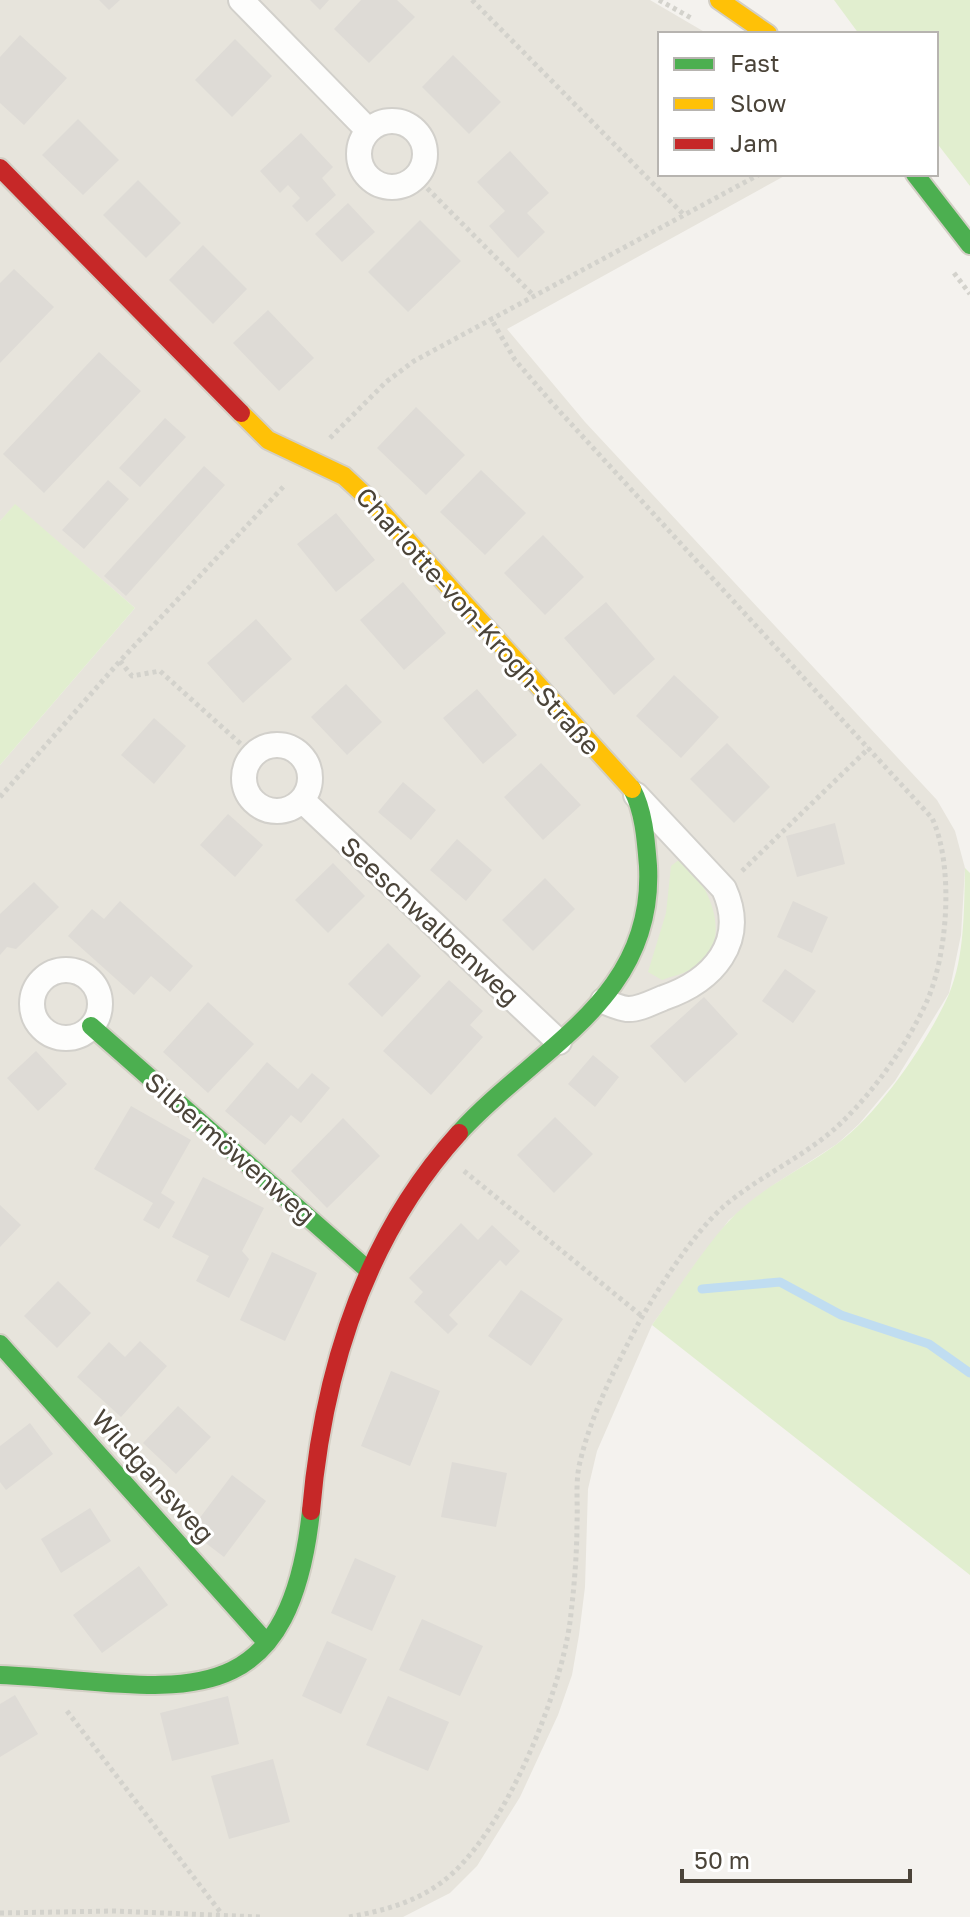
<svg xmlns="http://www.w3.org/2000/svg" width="970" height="1917" font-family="'Golos Text',sans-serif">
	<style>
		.residential { fill: #e7e4dc }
		.green { fill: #e1eecf }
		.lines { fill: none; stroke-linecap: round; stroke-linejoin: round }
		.stream { stroke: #c0ddf1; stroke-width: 9 }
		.building { fill: #dedbd6 }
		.street-casing { stroke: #d2d0cb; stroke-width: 28 }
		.fast-casing { stroke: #d3cfc5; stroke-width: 22 }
		.slow-casing { stroke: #d3cfc5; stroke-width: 22 }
		.jam-casing { stroke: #d3cfc5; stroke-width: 22 }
		.path { stroke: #d3d2cc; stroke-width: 5; stroke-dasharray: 4 4; stroke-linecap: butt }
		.street { stroke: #fdfdfc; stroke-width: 24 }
		.fast { stroke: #4caf50; stroke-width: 18 }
		.slow { stroke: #ffc107; stroke-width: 18 }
		.jam { stroke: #c62828; stroke-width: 18 }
		.labels { text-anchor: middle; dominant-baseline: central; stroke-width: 6; stroke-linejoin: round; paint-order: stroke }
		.street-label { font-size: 26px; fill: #4b4439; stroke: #fff }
	</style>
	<rect width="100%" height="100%" fill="#f4f2ee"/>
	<path class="residential" d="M0 0H650L708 34H660V174H788L507 329 585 422 937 800 955 831 965 868 961 935 949 993 895 1081 859 1124 837 1144 775 1184 729 1220 652 1325 597 1451 588 1489 585 1587 579 1635 572 1675 558 1715 520 1797 477 1866 450 1893 403 1917H0V765L135 608 15 505 0 521Z"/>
	<path class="green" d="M834 0H970V186L936 142V34H859Z
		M15 504 135 608 0 765V521Z
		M680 859C708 880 735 940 697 966 687 973 673 976 662 980L648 972 666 913 671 866Z
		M965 868 970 873V1575L652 1325C677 1291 700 1253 728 1222 758 1189 801 1170 837 1144 880 1112 927 1043 949 994 965 956 964 908 965 868Z"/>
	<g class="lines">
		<path class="stream" d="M702 1289 780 1282 841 1315 929 1344 970 1373"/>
	</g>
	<path class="building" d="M99 0H120L109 10Z
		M310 0H329L320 10Z
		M361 0H397L415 17 369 63 334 29Z
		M20 35 67 78 24 125 0 103V57Z
		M235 39 272 76 232 117 195 80Z
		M453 55 501 102 469 134 422 87Z
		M78 119 119 160 83 195 42 155Z
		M301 133 333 167 322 178 336 195 307 222 292 206 300 198 288 185 280 193 260 171Z
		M510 151 549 193 527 213 545 232 518 258 489 226 505 211 477 182Z
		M138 180 181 223 146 258 103 215Z
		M348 203 375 232 342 262 315 234Z
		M420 220 461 261 408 312 368 272Z
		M203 245 247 289 213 324 169 280Z
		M14 269 54 307 0 363V283Z
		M268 310 314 358 279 391 233 343Z
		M99 352 141 391 44 493 3 454Z
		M416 407 465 455 426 495 377 448Z
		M165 418 186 437 140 487 119 468Z
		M204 466 225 485 126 596 104 576Z
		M481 470 526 513 485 555 440 512Z
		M108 480 129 499 84 549 62 530Z
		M336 513 375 560 336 592 297 544Z
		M543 535 584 577 545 615 504 573Z
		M403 582 446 633 404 670 360 620Z
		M606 602 655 659 614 695 564 638Z
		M256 619 292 659 243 703 207 663Z
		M674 675 719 717 681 758 636 716Z
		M346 684 382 722 347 755 311 717Z
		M477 689 517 735 483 764 443 718Z
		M154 718 186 746 154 784 121 755Z
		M727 743 770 787 734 823 690 779Z
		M541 763 581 805 543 840 504 797Z
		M403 782 436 810 411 840 378 812Z
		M228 814 263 845 235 877 200 845Z
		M835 823 845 864 797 877 786 836Z
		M457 839 492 870 466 901 430 870Z
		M333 863 365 896 328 933 295 900Z
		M545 878 575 909 533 951 502 920Z
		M34 882 59 907 16 949 7 947 0 955V914Z
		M120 901 193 966 170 992 151 976 134 995 68 936 92 909 104 919Z
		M793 901 828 917 812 953 777 937Z
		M388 943 421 976 382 1017 348 984Z
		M785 969 816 991 793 1023 762 1001Z
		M449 980 483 1011 470 1025 483 1037 431 1095 383 1051Z
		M704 997 738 1034 685 1083 650 1046Z
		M208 1002 254 1044 208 1093 163 1052Z
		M36 1051 67 1084 38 1111 7 1078Z
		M593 1055 619 1077 595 1107 568 1084Z
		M267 1062 298 1089 312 1073 330 1088 301 1123 291 1115 265 1145 225 1111Z
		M131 1106 191 1140 161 1193 175 1202 159 1229 143 1220 153 1203 94 1169Z
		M555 1117 593 1154 554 1193 517 1155Z
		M343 1118 380 1156 327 1208 291 1171Z
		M203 1177 264 1208 242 1251 249 1259 229 1298 196 1281 209 1256 172 1237Z
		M0 1205 21 1225 0 1247Z
		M461 1223 478 1240 492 1225 520 1251 506 1266 500 1260 449 1315 458 1324 448 1334 414 1302 423 1292 409 1278Z
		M272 1252 317 1273 285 1341 240 1320Z
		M58 1281 91 1313 57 1348 24 1316Z
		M521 1290 563 1319 531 1366 488 1336Z
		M140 1341 167 1366 121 1417 77 1377 109 1342 125 1357Z
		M391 1371 440 1391 410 1466 361 1446Z
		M178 1406 211 1437 176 1474 143 1443Z
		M30 1423 53 1454 6 1490 0 1482V1446Z
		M452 1462 507 1473 496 1527 441 1517Z
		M232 1475 266 1501 224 1557 190 1531Z
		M90 1508 111 1541 61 1573 41 1539Z
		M355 1558 396 1576 372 1631 331 1613Z
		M139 1566 168 1605 102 1653 73 1615Z
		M422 1619 483 1646 460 1696 399 1670Z
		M327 1641 367 1659 341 1714 302 1696Z
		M15 1695 38 1734 0 1757V1704Z
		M228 1696 239 1744 172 1761 160 1713Z
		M388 1696 449 1722 428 1771 366 1745Z
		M273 1759 290 1822 229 1839 211 1776Z"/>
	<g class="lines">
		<defs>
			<path id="street" d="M241 0 368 130
				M359 154a33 33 0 1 1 66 0a33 33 0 1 1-66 0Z
				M244 778a33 33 0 1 1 66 0a33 33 0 1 1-66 0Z
				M302 800 559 1042
				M32 1004a34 34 0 1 1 68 0a34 34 0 1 1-68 0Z
				M603 1001C610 1004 619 1008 627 1009 638 1010 653 1002 663 998 713 981 748 942 724 889L636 795"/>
			<path id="fast" d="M915 174 970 245
				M91 1026 368 1270
				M459 1133C536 1048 655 1000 648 866 646 841 644 811 632 789
				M0 1344 267 1643
				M0 1675C166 1682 287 1733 311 1511"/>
			<path id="slow" d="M719 0 768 34
				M241 413 268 440 344 476 374 504 632 789"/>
			<path id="jam" d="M0 168 241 413
				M311 1511C323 1372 364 1238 459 1133"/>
		</defs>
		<use href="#street" class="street-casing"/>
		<use href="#fast" class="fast-casing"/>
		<use href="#slow" class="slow-casing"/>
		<use href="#jam" class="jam-casing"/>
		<path class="path" d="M472 0 683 214
			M659 0 693 19
			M416 177 533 295
			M954 273 970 294
			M330 438 386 382 414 361 760 174
			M120 661 132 676 160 671 253 755
			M0 797 120 661 285 485
			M742 871 869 748
			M464 1171 643 1317
			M67 1711 221 1913
			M0 1913 114 1911 261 1917
			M349 1917C382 1911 414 1903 442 1882 503 1837 560 1696 570 1622 574 1589 577 1555 577 1522 578 1502 575 1482 580 1462 591 1415 615 1368 637 1326 657 1290 692 1235 723 1207 760 1175 809 1155 843 1121 875 1090 908 1043 927 1001 948 953 954 865 932 818L552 403 515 360 490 317"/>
		<use href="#street" class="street"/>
		<use href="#fast" class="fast"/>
		<use href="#slow" class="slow"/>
		<use href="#jam" class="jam"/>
	</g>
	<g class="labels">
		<g class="street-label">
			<text transform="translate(478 621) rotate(48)">Charlotte-von-Krogh-Straße</text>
			<text transform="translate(430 921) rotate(43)">Seeschwalbenweg</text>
			<text transform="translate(230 1148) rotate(41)">Silbermöwenweg</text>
			<text transform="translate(153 1476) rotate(48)">Wildgansweg</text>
		</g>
	</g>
	<rect x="658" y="32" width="280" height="144" fill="#ffffff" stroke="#b7b4b0" stroke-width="2"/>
	<rect x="674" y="58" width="40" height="12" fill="#4caf50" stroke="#b7b4b0" stroke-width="2"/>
	<text x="730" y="72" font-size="24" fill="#4b4439">Fast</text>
	<rect x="674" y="98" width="40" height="12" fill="#ffc107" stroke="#b7b4b0" stroke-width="2"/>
	<text x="730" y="112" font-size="24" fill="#4b4439">Slow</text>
	<rect x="674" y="138" width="40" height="12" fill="#c62828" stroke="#b7b4b0" stroke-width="2"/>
	<text x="730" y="152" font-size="24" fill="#4b4439">Jam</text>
	<path d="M682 1869v12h228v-12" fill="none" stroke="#4b4439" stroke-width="4"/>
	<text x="694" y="1869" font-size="24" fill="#4b4439" stroke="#ffffff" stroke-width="6" paint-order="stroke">50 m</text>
</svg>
